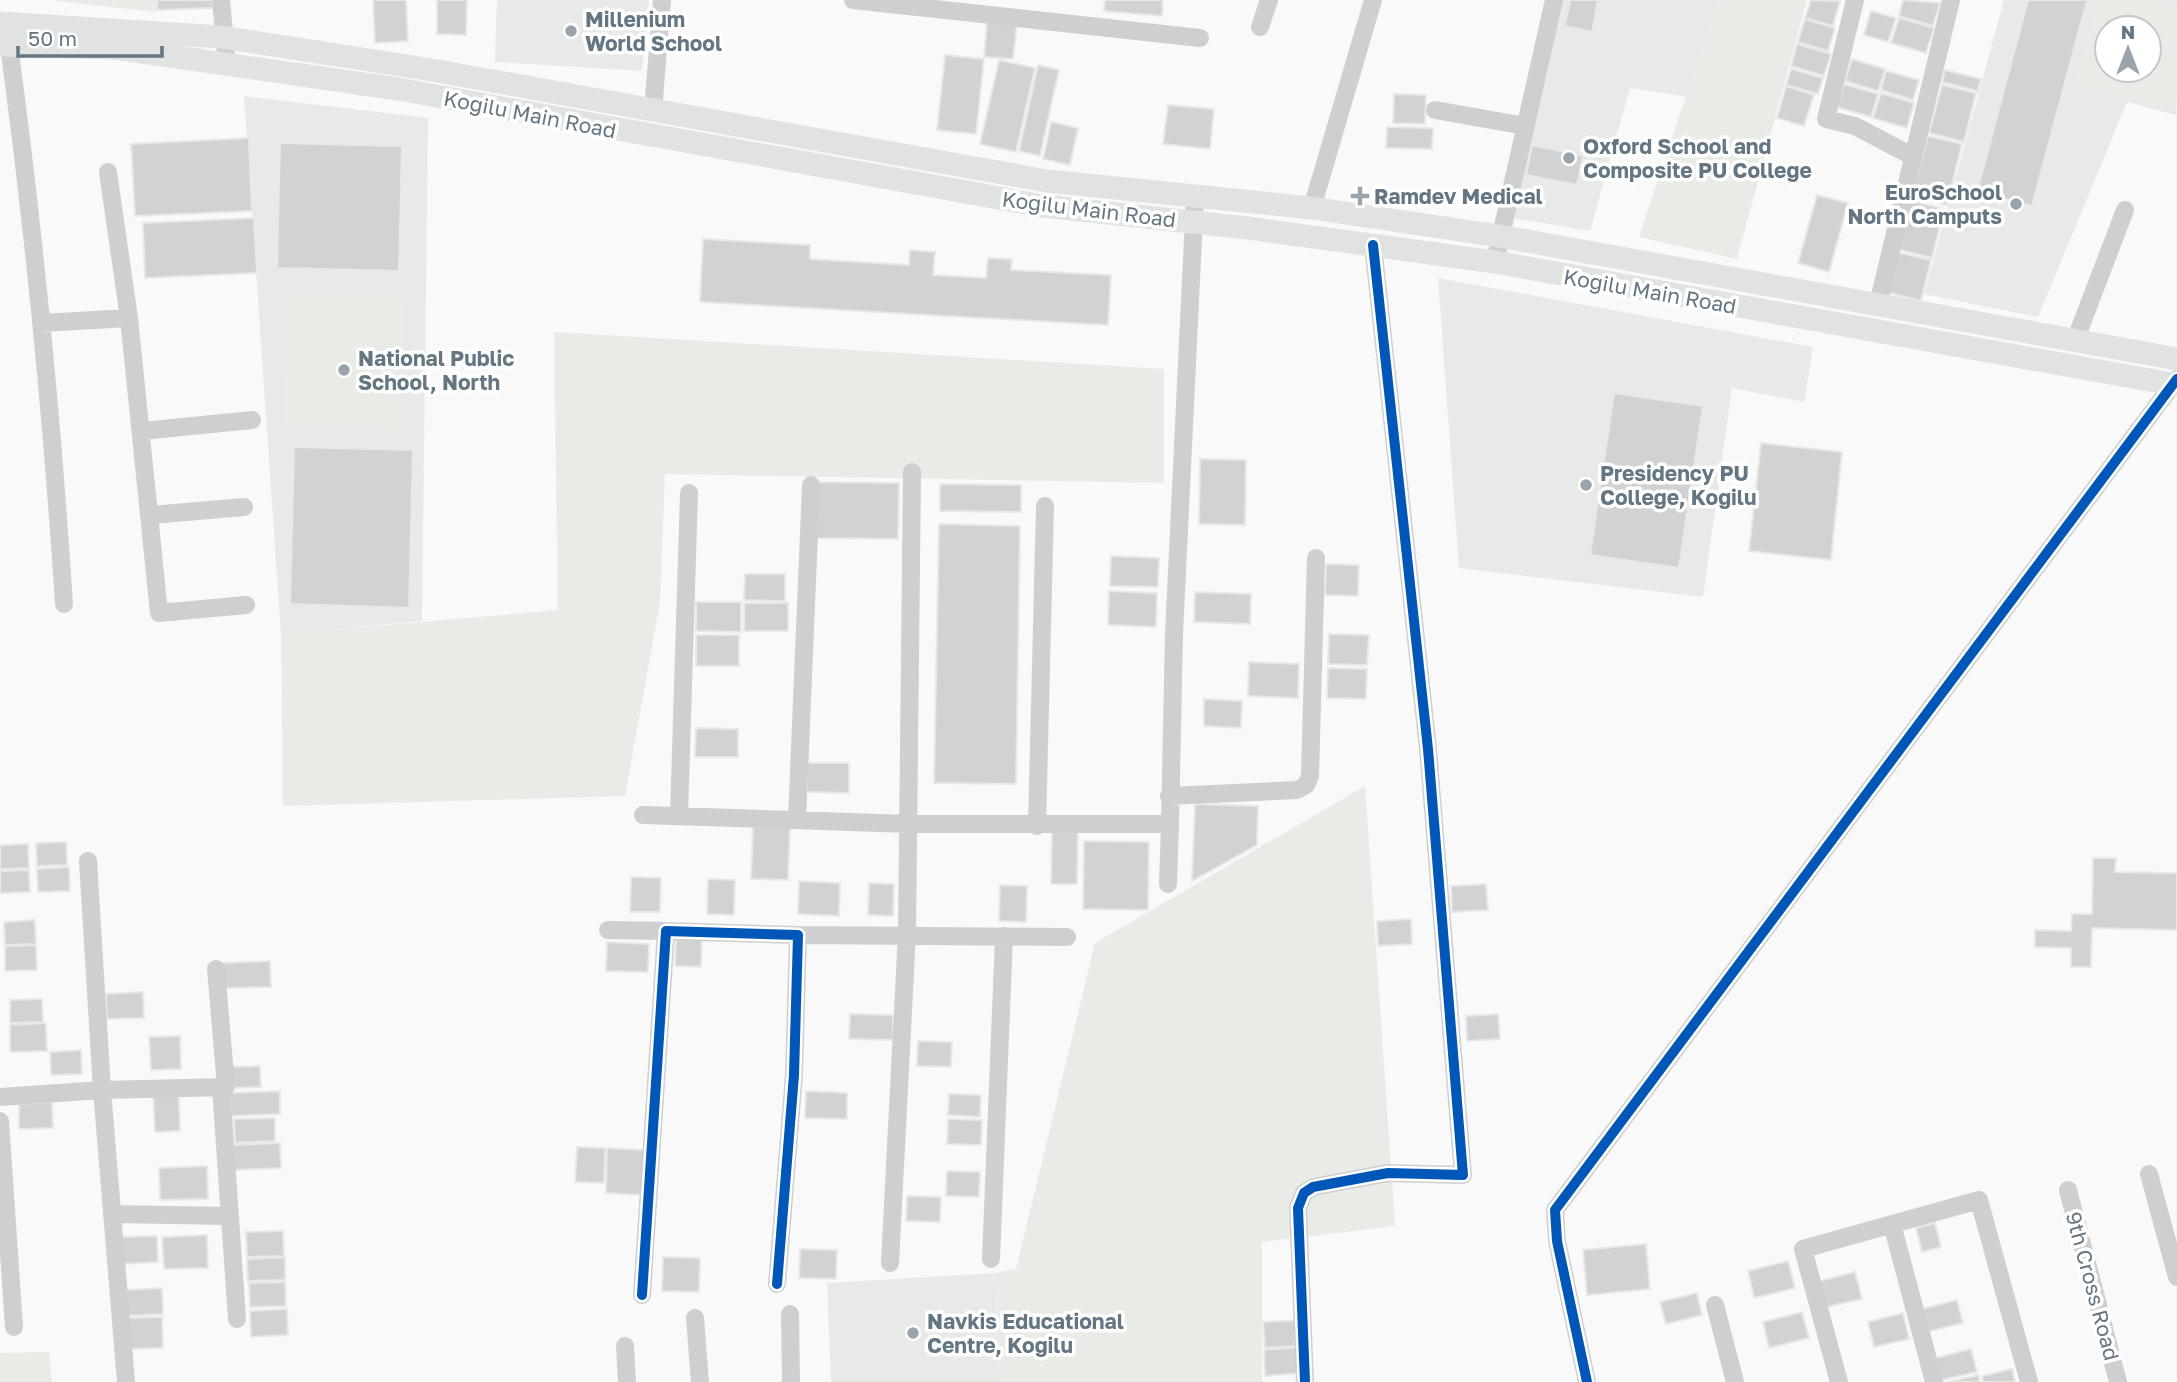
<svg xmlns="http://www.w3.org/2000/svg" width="2177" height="1382" font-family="'Golos Text',sans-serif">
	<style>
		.built { fill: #e8e9e9; fill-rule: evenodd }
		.green { fill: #e8ebe6; fill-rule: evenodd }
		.building { fill: #d0d2d3; stroke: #e8e8e8; stroke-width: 2 }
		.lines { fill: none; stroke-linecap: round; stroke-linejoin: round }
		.minor { stroke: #cecfd0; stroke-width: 18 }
		.major { stroke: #e1e2e2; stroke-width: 23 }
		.cycleway-casing { stroke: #fff; stroke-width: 15 }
		.cycleway { stroke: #0057b8; stroke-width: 10 }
		.poi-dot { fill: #99a4ac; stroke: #fff; stroke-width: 2.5 }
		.labels { text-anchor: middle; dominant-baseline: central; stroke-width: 7; stroke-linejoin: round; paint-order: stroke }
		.poi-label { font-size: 21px; font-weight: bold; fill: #657683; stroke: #fff; text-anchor: start }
		.street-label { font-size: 21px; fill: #657683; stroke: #fff }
	</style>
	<rect width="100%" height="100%" fill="#f9f9f9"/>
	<path class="built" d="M497 0H649L642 71 495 62Z
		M1561 0H1718L1688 97 1630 88 1590 231 1513 218Z
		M2004 0H2177L2176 115 2127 102 2038 317 1924 294ZM2107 28H2149V70H2107Z
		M244 96 428 118 422 621 281 634Z
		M1438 278 1813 347 1804 402 1732 388 1703 597 1459 568Z
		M995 1273 1000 1382H831L827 1283Z"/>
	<path class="green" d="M57 0H156V12L57 1Z
		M1718 0H1807L1737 259 1639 237Z
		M2098 0H2159L2177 5V100L2174 113 2074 86ZM2107 28H2149V70H2107Z
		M287 293 406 296 402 431 284 429Z
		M554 332 1164 369V483L665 474 660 602 625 796 283 806 281 634 558 610Z
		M1365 786 1395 1226 1262 1242V1382H1000L995 1273 1016 1269 1095 943Z
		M49 1352 52 1382H0V1353Z"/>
	<path class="building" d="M157 0H212L213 8 157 10Z
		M373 0H406L408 41 375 43Z
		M437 0H467L466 35 437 34Z
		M1105 0H1163L1162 16 1104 11Z
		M1570 0H1598L1592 32 1565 26Z
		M1811 0 1840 1 1833 26 1805 18Z
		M1903 0 1940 3 1933 26 1899 16Z
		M2028 0H2087L2032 206 1977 192Z
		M1871 11 1896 18 1888 42 1864 35Z
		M1899 18 1934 28 1926 53 1891 43Z
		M1805 19 1835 28 1828 51 1798 42Z
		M987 22 1017 25 1013 59 984 57Z
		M1797 44 1831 54 1824 76 1791 66Z
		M945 55 984 59 976 134 937 130Z
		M1852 59 1885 69 1878 91 1845 81Z
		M999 60 1035 68 1016 152 980 144Z
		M1038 65 1059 70 1040 156 1019 151Z
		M1791 69 1823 78 1818 94 1786 85Z
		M1945 70 1981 79 1978 91 1942 82Z
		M1886 71 1919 80 1913 100 1881 90Z
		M1844 84 1878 94 1871 117 1837 107Z
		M1942 85 1976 93 1964 142 1929 133Z
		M1786 86 1814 95 1804 126 1777 118Z
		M1881 93 1914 103 1907 128 1873 118Z
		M1394 94 1426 95 1425 124 1393 123Z
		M1168 105 1214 109 1210 149 1163 144Z
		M1051 122 1078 128 1070 165 1043 159Z
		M1387 127 1433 128 1432 149 1386 148Z
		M1928 136 1962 144 1947 205 1912 196Z
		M249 138 252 211 135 216 131 144Z
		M280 143 402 146 399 271 277 268Z
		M1532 145 1583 156 1577 185 1526 175Z
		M1817 195 1848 203 1829 272 1798 263Z
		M1909 200 1944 209 1932 258 1897 249Z
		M254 218 257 273 145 278 143 223Z
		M703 239 810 245V259L909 265 910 250 935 252 933 275 986 278 988 258 1012 259 1011 270 1111 275 1108 325 700 302Z
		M1896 252 1931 260 1921 301 1886 292Z
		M1614 393 1703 406 1679 568 1590 555Z
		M1761 443 1842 452 1831 560 1749 551Z
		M294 447 413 450 409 608 290 604Z
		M1200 459 1246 460 1245 525 1199 524Z
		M818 482 899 483 898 539 817 538Z
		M940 484 1021 485V512L940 511Z
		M939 524 1020 526 1016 784 934 783Z
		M1111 556 1159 558 1158 587 1110 586Z
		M1326 564 1359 565 1358 596 1325 595Z
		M745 574H785V601L744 600Z
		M1109 591 1157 593 1156 627 1108 625Z
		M1195 592 1251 594 1250 624 1194 622Z
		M696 602H741V632L696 631Z
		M744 603H788V631H744Z
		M1329 634 1369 635 1367 665 1328 664Z
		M696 635H739V666H696Z
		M1249 662 1299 664 1298 698 1248 696Z
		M1328 668 1367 669 1366 699 1327 698Z
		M1204 699 1242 701 1241 728 1204 726Z
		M696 728 738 729V757H695Z
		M807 763H849V793L807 792Z
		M1195 804 1258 806 1257 845 1192 881Z
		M753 827 790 828 788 880 751 879Z
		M1052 831 1078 832 1077 884H1051Z
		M1084 841 1149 842 1148 910 1083 909Z
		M66 842 67 865 37 866 36 843Z
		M28 844 29 868 0 869V845Z
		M2093 858H2116L2115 872 2177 873V930L2092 928 2091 967H2071V948L2035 947V930L2071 931 2072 914H2092Z
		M69 867 70 891 38 892 37 869Z
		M29 870 30 892 0 893V871Z
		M631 877 661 878 660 912H630Z
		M708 879 735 880 734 915 707 914Z
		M799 881 840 883 839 916 798 914Z
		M869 883 894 884 893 916 868 915Z
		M1486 884 1488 910 1452 912 1451 886Z
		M1000 885 1027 886 1026 922 999 921Z
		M1411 919 1412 944 1378 946 1377 921Z
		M35 920 36 944 5 945 4 922Z
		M676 938H702L701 967 675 966Z
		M607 942 649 944 648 972 606 971Z
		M36 945 37 970 5 971V946Z
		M270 961 271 987 223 988 222 963Z
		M143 992 144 1018 107 1019 106 994Z
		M42 999 43 1022 10 1023V1000Z
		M850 1014 893 1015V1040L849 1039Z
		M1498 1014 1500 1039 1467 1041 1466 1016Z
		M46 1023 47 1051 10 1052V1025Z
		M180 1036 181 1069 151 1070 149 1037Z
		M918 1041 952 1042 951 1067 917 1066Z
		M81 1050 82 1074 51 1075 50 1052Z
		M260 1066 261 1087 231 1088 230 1067Z
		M280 1091V1114L231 1116 230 1093Z
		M806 1091 847 1093V1119L805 1118Z
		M949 1094 981 1095 980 1117 948 1115Z
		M179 1095 180 1131 155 1132 153 1096Z
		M52 1102 53 1128 19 1129V1104Z
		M275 1118V1141L235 1143 234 1119Z
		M948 1119 982 1120 981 1145 947 1144Z
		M280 1143 281 1168 234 1170 233 1145Z
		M577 1147 605 1148 604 1183 575 1182Z
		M607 1148 645 1150 643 1195 606 1193Z
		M207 1166 208 1199 160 1200 159 1168Z
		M947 1171 980 1172 979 1197 946 1196Z
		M907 1196 941 1197 940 1222 906 1221Z
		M1935 1223 1941 1247 1922 1252 1916 1228Z
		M283 1231 284 1256 247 1257 246 1232Z
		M207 1235 208 1268 164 1269 162 1237Z
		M157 1236 158 1262 121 1264 120 1237Z
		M1646 1244 1650 1289 1587 1295 1583 1250Z
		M800 1249 837 1250 836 1279 799 1278Z
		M285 1257V1280L248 1281 247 1259Z
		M663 1257 700 1258 699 1292 662 1291Z
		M1788 1261 1795 1288 1754 1298 1748 1271Z
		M1855 1272 1862 1299 1826 1307 1820 1281Z
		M285 1282 286 1306 250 1307 249 1283Z
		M162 1288 163 1314 126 1316 125 1290Z
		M1697 1293 1702 1315 1666 1324 1660 1302Z
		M1957 1300 1963 1323 1927 1332 1922 1309Z
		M287 1309 288 1335 251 1337 250 1311Z
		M1802 1312 1809 1338 1769 1348 1763 1322Z
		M1903 1313 1909 1339 1874 1347 1868 1322Z
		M162 1317 163 1348 129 1349 128 1318Z
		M1300 1320 1301 1346 1265 1348 1263 1322Z
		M1301 1347 1302 1373 1265 1376 1264 1350Z
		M1971 1349 1977 1372 1942 1380 1936 1358Z
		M2012 1369 2015 1382H1983L1982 1376Z
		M1978 1375 1980 1382H1949Z"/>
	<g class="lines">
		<path class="minor" d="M221 0 227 66
			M853 0 1200 38
			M1855 0 1826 119 1855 126 1912 156
			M1260 27 1269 0
			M9 45C34 231 52 417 64 604
			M1435 110 1525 126
			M653 111 662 0
			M108 172 129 318 159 613 246 605
			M1312 208 1373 0
			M1495 262 1554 0
			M1878 304 1951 0
			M42 323 129 318
			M2075 341 2125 210
			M142 431 252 420
			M151 515 244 507
			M1169 796 1297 790 1306 785 1310 776 1316 558
			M643 815 909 824H1170L1168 884
			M679 816 689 493
			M797 820 811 485
			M1170 824 1174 634 1195 197
			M1037 826 1045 506
			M88 861 102 1090 126 1382
			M608 930 666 931
			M798 935 1067 937
			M221 1087 237 1319
			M0 1097 102 1090 226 1087 216 969
			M0 1121 14 1327
			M2149 1174 2177 1277
			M2068 1190 2118 1382
			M112 1214 230 1216
			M1892 1224 1934 1382
			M991 1259 1004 936
			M890 1263 907 933 912 472
			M642 1295 666 931 798 935 794 1075 777 1284
			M1715 1305 1735 1382
			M790 1314 791 1382
			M695 1318 700 1382
			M625 1346 627 1382
			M1305 1382 1298 1208 1304 1193 1313 1187 1388 1173 1463 1175 1428 749 1373 245
			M1587 1382 1557 1241 1555 1210 2177 379
			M1839 1382 1803 1249 1979 1200 2029 1382"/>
		<path class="major" d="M0 23 222 37 426 69 1047 181 1312 208 1499 236 2177 359
			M0 45 114 48 398 89 1043 206 1248 228 1495 262 2177 385"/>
		<defs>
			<path id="cycleway" d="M642 1295 666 931 798 935 794 1075 777 1284
				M1305 1382 1298 1208 1304 1193 1313 1187 1388 1173 1463 1175 1428 749 1373 245
				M1587 1382 1557 1241 1555 1210 2177 379"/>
		</defs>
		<use href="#cycleway" class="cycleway-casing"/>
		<use href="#cycleway" class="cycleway"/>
	</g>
	<g class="poi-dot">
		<circle cx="571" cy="31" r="7"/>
		<circle cx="1569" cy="158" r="7"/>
		<path d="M1356.5 185.5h7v7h7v7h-7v7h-7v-7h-7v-7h7z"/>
		<circle cx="2016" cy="204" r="7"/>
		<circle cx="344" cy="370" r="7"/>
		<circle cx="1586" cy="485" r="7"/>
		<circle cx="913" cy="1333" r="7"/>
	</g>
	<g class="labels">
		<g class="poi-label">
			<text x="585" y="19">Millenium<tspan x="585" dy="24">World School</tspan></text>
			<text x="1583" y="146">Oxford School and<tspan x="1583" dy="24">Composite PU College</tspan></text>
			<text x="2002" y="192" text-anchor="end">EuroSchool<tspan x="2002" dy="24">North Camputs</tspan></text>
			<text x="1374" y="196">Ramdev Medical</text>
			<text x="358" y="358">National Public<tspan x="358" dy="24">School, North</tspan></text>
			<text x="1600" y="473">Presidency PU<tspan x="1600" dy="24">College, Kogilu</tspan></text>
			<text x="927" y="1321">Navkis Educational<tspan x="927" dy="24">Centre, Kogilu</tspan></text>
		</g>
		<g class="street-label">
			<text transform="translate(530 114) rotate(11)">Kogilu Main Road</text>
			<text transform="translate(1089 209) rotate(7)">Kogilu Main Road</text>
			<text transform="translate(1650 291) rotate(10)">Kogilu Main Road</text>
			<text transform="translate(2093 1286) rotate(75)">9th Cross Road</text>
		</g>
	</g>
	<g transform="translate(2128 49)"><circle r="33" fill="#ffffff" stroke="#c1c8cd" stroke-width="2"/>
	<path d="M0-5L12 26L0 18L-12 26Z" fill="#99a4ac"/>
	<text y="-10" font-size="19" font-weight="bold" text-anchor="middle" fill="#657683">N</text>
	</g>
	<path d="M18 46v10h144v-10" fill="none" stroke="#657683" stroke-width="3.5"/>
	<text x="28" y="46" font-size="21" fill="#657683" stroke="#ffffff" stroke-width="5" paint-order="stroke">50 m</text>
</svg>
